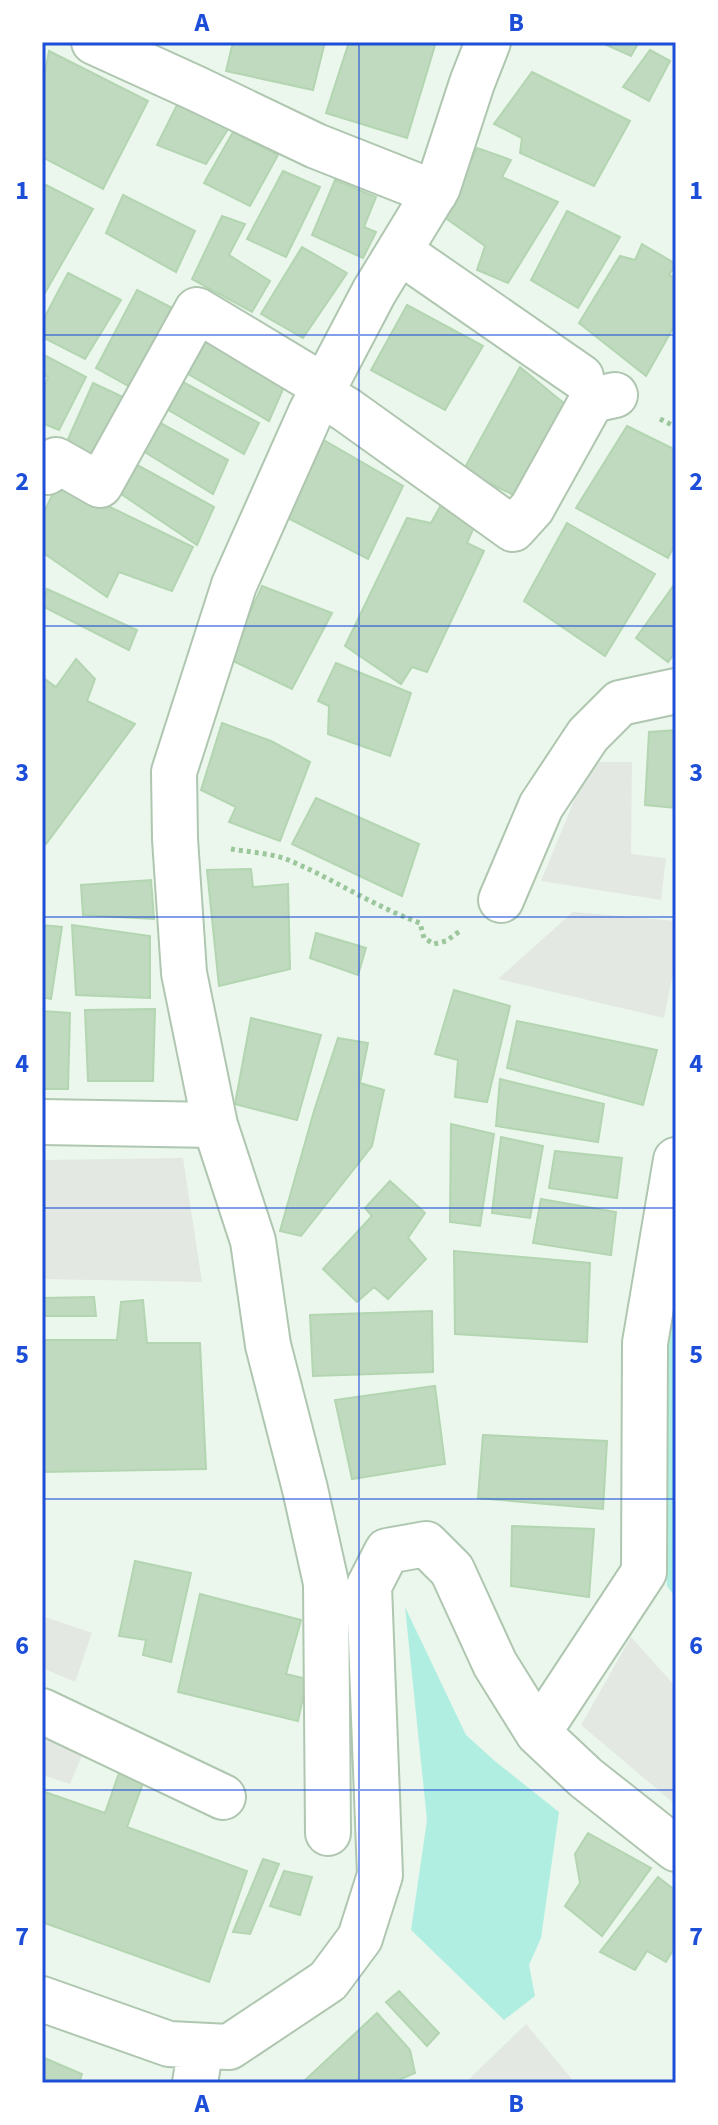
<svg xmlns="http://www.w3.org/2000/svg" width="718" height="2125" font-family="'Source Sans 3',sans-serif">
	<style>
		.green { fill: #b1eee2 }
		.parking { fill: #e3e8e2 }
		.building { fill: #c0dabf; stroke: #b3d5b1; stroke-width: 2 }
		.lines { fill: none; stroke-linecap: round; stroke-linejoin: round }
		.minor-casing { stroke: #afc6b0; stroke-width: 48 }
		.path { stroke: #9cc79c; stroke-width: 5; stroke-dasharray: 4 4; stroke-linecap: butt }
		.minor { stroke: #fff; stroke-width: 44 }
		.grid { fill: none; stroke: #1d4ed8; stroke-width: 2; stroke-opacity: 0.55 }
		.neatline { fill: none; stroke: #1d4ed8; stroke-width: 3 }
		.grid-label { font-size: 26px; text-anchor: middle; font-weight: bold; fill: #1d4ed8 }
	</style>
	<rect width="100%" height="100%" fill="#ebf7ec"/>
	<path class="green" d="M676 1264V1598L667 1586 659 1348Z
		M405 1607 466 1735 496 1762 559 1812 541 1938 529 1965 535 1996 504 2020 411 1930 427 1820Z"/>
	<path class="parking" d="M590 762H632L631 854 666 858 661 900 541 881Z
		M573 912 676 921V958L664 1018 498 979Z
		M183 1158 202 1282 42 1279V1160Z
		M42 1616 92 1633 75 1682 42 1668Z
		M631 1637 676 1687V1805L581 1725Z
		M42 1732 86 1746 70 1784 42 1775Z
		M526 2024 575 2083H465Z"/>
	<path class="building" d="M233 42H325L313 90 226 71Z
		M349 42H436L407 138 326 113Z
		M600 42H639L631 56Z
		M650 50 670 61 649 101 623 87Z
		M49 51 148 101 103 189 42 157V87Z
		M532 72 630 121 594 186 520 153 522 138 494 124Z
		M179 101 230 126 206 164 157 145Z
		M233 132 278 155 250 206 204 183Z
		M477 148 511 160 502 177 558 202 508 283 477 270 485 246 444 217Z
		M283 171 320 187 286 257 247 239Z
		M335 180 376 197 364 227 376 232 363 258 312 235Z
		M42 183 93 209 42 298Z
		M123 195 195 231 176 272 106 233Z
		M567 211 620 237 578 308 531 280Z
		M222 216 245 224 229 255 270 281 252 312 192 279Z
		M642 244 676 264 669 275 676 278V323L646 376 579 323 620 256 635 260Z
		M302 247 347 273 303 338 261 314Z
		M68 273 121 300 85 359 42 337V322Z
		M137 290 180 312 132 388 96 368Z
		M407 305 483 346 445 410 371 370Z
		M206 342 284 387 269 421 188 374Z
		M42 354 86 377 59 430 42 423V393L48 377 42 374Z
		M520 367 572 410 518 497 463 471Z
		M181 381 259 423 244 454 167 409Z
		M93 383 125 398 91 465 65 446Z
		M153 419 228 460 213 494 140 449Z
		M627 426 676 450V542L668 558 576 508Z
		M315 435 403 486 368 559 278 513Z
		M128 460 214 507 197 545 115 490Z
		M58 482 193 547 172 591 119 572 107 597 42 552V517Z
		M441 505 474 527 467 543 484 551 427 672 412 667 401 684 345 646 407 518 431 523Z
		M567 523 655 574 605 656 524 601Z
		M676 582V651L668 662 636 638Z
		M262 586 332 613 292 689 229 659Z
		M47 589 137 630 129 650 42 606Z
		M76 659 95 679 87 701 135 724 46 844 42 840V677L56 687Z
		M336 663 411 693 390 756 328 734 329 706 318 701Z
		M222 723 271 741 310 762 280 841 229 822 236 807 201 790Z
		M676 730V808L645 805 649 732Z
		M316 798 419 844 402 896 292 844Z
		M251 869 253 887 288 884 290 969 219 986 207 870Z
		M151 880 154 919 83 915 81 885Z
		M42 925 62 927 51 999 42 997Z
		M72 925 150 936V998L76 995Z
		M316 933 366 948 358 975 310 958Z
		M454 990 510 1006 487 1102 455 1097 458 1060 435 1054Z
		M155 1009 153 1081H88L85 1010Z
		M42 1011 70 1013 68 1089H42Z
		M251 1018 321 1035 297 1120 235 1104Z
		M517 1021 657 1050 643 1105 507 1068Z
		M338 1038 368 1043 360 1083 384 1090 372 1146 301 1236 280 1231 314 1111Z
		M500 1079 604 1104 598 1142 496 1126Z
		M451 1124 494 1134 480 1226 450 1222Z
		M501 1137 543 1146 530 1218 492 1213Z
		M555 1151 622 1158 617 1198 549 1188Z
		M390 1181 425 1213 408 1238 426 1259 388 1299 374 1287 357 1302 323 1269 372 1216 365 1208Z
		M541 1199 616 1212 611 1255 533 1243Z
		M454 1251 590 1263 587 1342 455 1334Z
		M94 1297 96 1316H42V1298Z
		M143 1300 147 1343H200L206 1469 42 1472V1340H117L121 1302Z
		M432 1311 433 1372 313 1376 310 1315Z
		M435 1386 445 1464 352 1479 335 1400Z
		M483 1435 607 1441 603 1509 478 1498Z
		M512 1526 594 1529 589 1597 511 1586Z
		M135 1561 191 1573 171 1662 143 1655 146 1640 119 1636Z
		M200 1594 301 1620 286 1674 307 1679 298 1721 178 1692Z
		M119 1773 143 1783 127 1827 247 1871 209 1982 42 1922V1791L105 1813Z
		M588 1833 651 1868 602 1936 565 1906 580 1883 575 1854Z
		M263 1859 279 1864 250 1934 233 1932Z
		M284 1871 312 1877 300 1915 270 1906Z
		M658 1877 676 1891V1945L666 1962 647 1951 635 1970 600 1952Z
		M399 1991 439 2033 427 2046 386 2002Z
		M377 2013 410 2050 415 2073 392 2083H302Z
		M42 2057 82 2074 79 2083H42Z"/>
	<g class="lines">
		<defs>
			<path id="minor" d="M94 42 195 88 316 146 435 193
				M399 251 581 377
				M321 394 347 410 513 529 532 508 592 400 615 395
				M42 470 47 472 56 460 100 485 197 310 325 387
				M501 900 541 806 588 735 620 703 676 691
				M42 1122 215 1125
				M676 1160 645 1343 644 1572 538 1733 586 1778 676 1849
				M42 1711 223 1797
				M328 1833 326 1583 305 1489 268 1345 253 1241 215 1125 184 973 175 839 174 772 234 585 311 412 374 292 438 187 472 83 488 42
				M42 1999 169 2044 229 2047 328 1981 360 1938 380 1875 369 1586 387 1551 426 1544 452 1570 495 1664 538 1733
				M195 2083 201 2046"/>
		</defs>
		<use href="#minor" class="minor-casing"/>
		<path class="path" d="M660 419 676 427
			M231 849C248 852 269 853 286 859 332 878 373 906 420 923L424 938 434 944 446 941 460 931"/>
		<use href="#minor" class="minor"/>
	</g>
	<path class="grid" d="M359 42V2083M42 335H676M42 626H676M42 917H676M42 1208H676M42 1499H676M42 1790H676"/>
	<rect width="718" height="2125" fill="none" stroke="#ffffff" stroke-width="88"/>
	<rect x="44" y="44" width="630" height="2037" class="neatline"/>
	<g class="grid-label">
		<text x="202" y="31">A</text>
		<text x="516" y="31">B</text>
		<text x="22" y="199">1</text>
		<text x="696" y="199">1</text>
		<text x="22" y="490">2</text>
		<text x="696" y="490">2</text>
		<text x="22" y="781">3</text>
		<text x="696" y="781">3</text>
		<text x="22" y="1072">4</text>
		<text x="696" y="1072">4</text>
		<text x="22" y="1363">5</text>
		<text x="696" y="1363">5</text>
		<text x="22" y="1654">6</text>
		<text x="696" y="1654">6</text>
		<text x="22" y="1945">7</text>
		<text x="696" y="1945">7</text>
		<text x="202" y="2112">A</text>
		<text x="516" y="2112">B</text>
	</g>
</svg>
